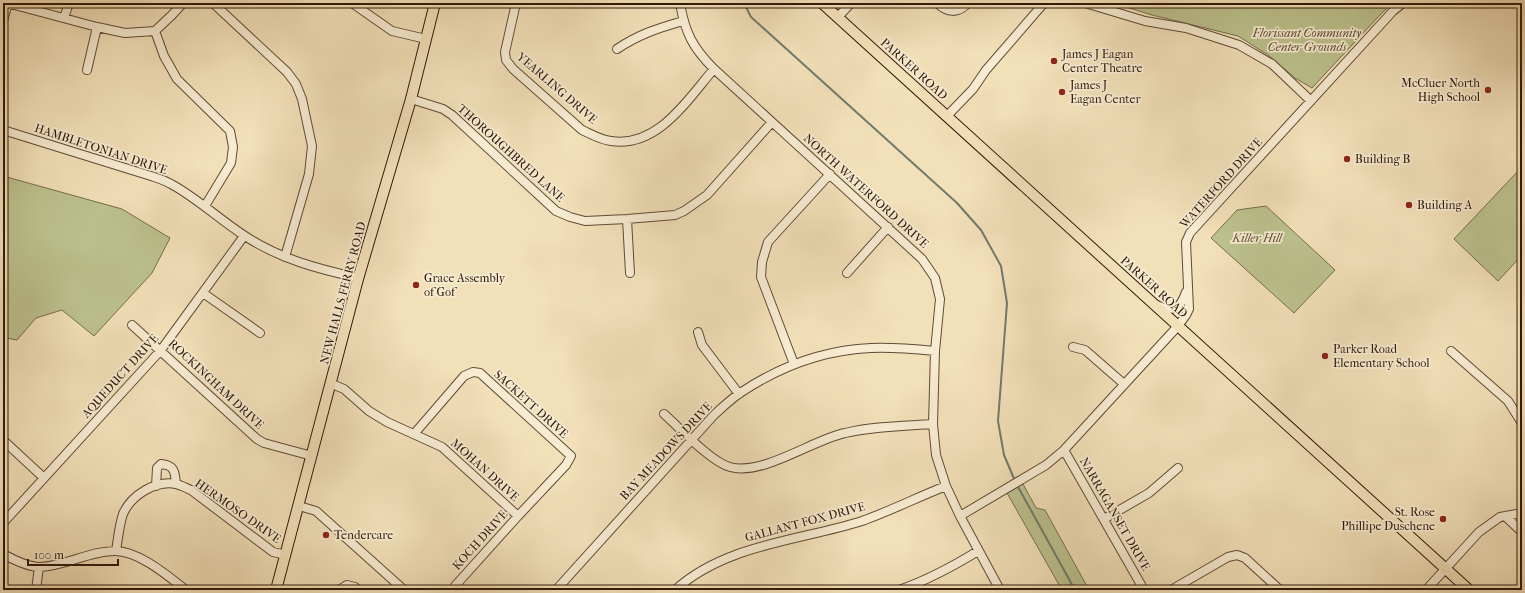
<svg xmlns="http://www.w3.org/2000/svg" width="1525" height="593" font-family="'IM FELL French Canon',serif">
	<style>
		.green { fill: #bcc28e; stroke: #766d4c }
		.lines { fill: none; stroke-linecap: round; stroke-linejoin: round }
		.stream { stroke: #707b6e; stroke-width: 2 }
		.minor-casing { stroke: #604a36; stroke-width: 10 }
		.major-casing { stroke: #30180a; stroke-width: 12 }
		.minor { stroke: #f7ebd1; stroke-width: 8 }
		.major { stroke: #f2e0b8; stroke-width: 10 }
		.poi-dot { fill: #8f2418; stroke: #f7ebd1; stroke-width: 1.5 }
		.labels { text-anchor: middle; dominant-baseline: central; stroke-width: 3.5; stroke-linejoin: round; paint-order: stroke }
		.park-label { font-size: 12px; font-style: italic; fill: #5a4b32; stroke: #f7ebd1 }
		.poi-label { font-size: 12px; fill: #30180a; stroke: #f7ebd1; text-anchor: start }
		.street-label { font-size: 12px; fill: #30180a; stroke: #f7ebd1 }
	</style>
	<rect width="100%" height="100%" fill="#f2e0b8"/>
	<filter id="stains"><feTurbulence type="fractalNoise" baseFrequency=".005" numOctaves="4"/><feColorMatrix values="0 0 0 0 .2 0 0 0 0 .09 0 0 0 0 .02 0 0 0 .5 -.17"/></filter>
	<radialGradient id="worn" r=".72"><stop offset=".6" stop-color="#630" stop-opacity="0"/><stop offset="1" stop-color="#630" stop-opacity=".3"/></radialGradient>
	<path class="green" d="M1113 3H1392L1380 15 1312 88 1295 78 1268 55 1238 36 1152 15Z
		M1519 170 1522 173V255L1498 281 1454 239Z
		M3 176 122 209 170 238 152 273 94 336 62 310 36 318 17 340 6 338 3 342Z
		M1266 206 1335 270 1294 313 1211 238 1237 210Z
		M1023 484 1036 508 1045 510 1089 590H1062L1007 493Z"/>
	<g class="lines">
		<path class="stream" d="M744 3 751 17 957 203 981 230 1001 266 1007 303 998 421 1004 455 1015 481
			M1017 485 1075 590"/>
		<defs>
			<path id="minor" d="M7 3 97 27 125 33 155 31 172 15 183 3
				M213 3 287 72 296 84 302 99 312 146 309 174 285 257
				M352 3 392 31 426 39
				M516 3 505 52 506 60 513 69 582 130C591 134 601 140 611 141 658 148 687 100 714 69
				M680 3C685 33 693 48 714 69L922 259 935 278 940 299 935 351 933 424 936 455 946 486 960 516 1000 590
				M937 3C947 13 958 14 968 3
				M1085 3 1145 21 1186 28 1239 45 1272 64 1311 101
				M838 17 851 3
				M64 18 69 3
				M3 21 8 3
				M155 31 164 56 177 79 230 131 233 147 231 163 205 206
				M617 49C639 34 659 28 683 21
				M87 70 97 27
				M411 99 443 109 452 115 556 211 570 217 585 221 627 219 675 215 684 211 707 195 772 122
				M947 116 973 89 986 70 1044 3
				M3 130 151 176C157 178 164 180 171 184 197 198 220 220 245 236 280 259 318 269 359 278
				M627 219 630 273
				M847 273 888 227
				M203 293 260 333
				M1157 305C1174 313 1180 309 1186 292
				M132 325 257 439 264 443 312 456
				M698 332 702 345 739 394
				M1073 347 1085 350 1124 384
				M1451 351 1508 401 1522 423
				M794 364 761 277 762 262 768 242 830 174
				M332 384 344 389 369 411 387 422 442 447 518 516
				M664 414C680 428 711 462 730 467 763 476 812 440 845 433 874 426 904 426 933 424
				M414 434 464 376 473 372 480 373 571 456 566 465 518 516 455 586
				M3 440 44 478
				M1064 450 1144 590
				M156 486 157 468 161 464C175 465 175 473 176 484
				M299 506 316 511 404 590
				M960 516 1046 465 1064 450 1178 326 1186 315 1189 309 1186 242 1190 233 1393 11 1403 3
				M1505 516 1522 532
				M1104 519 1149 493 1178 468
				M3 523 161 350 244 236
				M116 551C118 539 119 526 123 514 131 495 156 480 176 484 181 485 186 488 191 490L273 552 286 555
				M3 554C14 560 28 567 40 567 66 566 89 551 115 551 139 551 168 576 186 590
				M36 590 39 567
				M339 590 347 585 355 587 358 590
				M556 590 714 415C723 407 731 399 740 393 779 367 824 350 871 348 893 347 914 349 935 351
				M675 590C726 544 799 541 862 521 890 511 918 497 946 486
				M899 590C928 580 952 567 978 551
				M1171 590 1228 557 1237 555 1245 558 1280 590
				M1426 590 1479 532 1500 517 1522 513"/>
			<path id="major" d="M822 3 1469 590
				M276 590 358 279 411 99 435 3"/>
		</defs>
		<use href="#minor" class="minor-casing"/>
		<use href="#major" class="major-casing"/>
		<use href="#minor" class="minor"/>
		<use href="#major" class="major"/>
	</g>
	<g class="poi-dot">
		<circle cx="1054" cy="61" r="4"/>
		<circle cx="1488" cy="90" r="4"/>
		<circle cx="1062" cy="92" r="4"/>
		<circle cx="1347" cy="159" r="4"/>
		<circle cx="1409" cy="205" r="4"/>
		<circle cx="416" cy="285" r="4"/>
		<circle cx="1325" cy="356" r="4"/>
		<circle cx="1443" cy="519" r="4"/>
		<circle cx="326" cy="535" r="4"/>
	</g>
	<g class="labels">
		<g class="park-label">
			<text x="1307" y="33">Florissant Community<tspan x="1307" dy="14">Center Grounds</tspan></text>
			<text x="1257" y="238">Killer Hill</text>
		</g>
		<g class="poi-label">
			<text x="1062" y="54">James J Eagan<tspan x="1062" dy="14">Center Theatre</tspan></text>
			<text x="1480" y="83" text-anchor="end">McCluer North<tspan x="1480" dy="14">High School</tspan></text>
			<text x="1070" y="85">James J<tspan x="1070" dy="14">Eagan Center</tspan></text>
			<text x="1355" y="159">Building B</text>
			<text x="1417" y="205">Building A</text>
			<text x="424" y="278">Grace Assembly<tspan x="424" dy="14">of Gof</tspan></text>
			<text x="1333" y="349">Parker Road<tspan x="1333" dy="14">Elementary School</tspan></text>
			<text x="1435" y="512" text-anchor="end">St. Rose<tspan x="1435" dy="14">Phillipe Duschene</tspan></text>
			<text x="334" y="535">Tendercare</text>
		</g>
		<g class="street-label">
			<text transform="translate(914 69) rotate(42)">PARKER ROAD</text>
			<text transform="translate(557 88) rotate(41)">YEARLING DRIVE</text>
			<text transform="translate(101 149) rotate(18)">HAMBLETONIAN DRIVE</text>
			<text transform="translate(511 153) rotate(42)">THOROUGHBRED LANE</text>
			<text transform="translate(1221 183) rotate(-48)">WATERFORD DRIVE</text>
			<text transform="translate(866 191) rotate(42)">NORTH WATERFORD DRIVE</text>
			<text transform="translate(1154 287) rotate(42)">PARKER ROAD</text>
			<text transform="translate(343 293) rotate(-75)">NEW HALLS FERRY ROAD</text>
			<text transform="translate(120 376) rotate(-48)">AQUEDUCT DRIVE</text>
			<text transform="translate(216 384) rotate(43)">ROCKINGHAM DRIVE</text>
			<text transform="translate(531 404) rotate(42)">SACKETT DRIVE</text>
			<text transform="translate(666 451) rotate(-47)">BAY MEADOWS DRIVE</text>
			<text transform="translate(485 470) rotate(42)">MOHAN DRIVE</text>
			<text transform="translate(238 511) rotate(35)">HERMOSO DRIVE</text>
			<text transform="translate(1115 514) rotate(60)">NARRAGANSET DRIVE</text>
			<text transform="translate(805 522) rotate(-15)">GALLANT FOX DRIVE</text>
			<text transform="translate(480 540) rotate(-48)">KOCH DRIVE</text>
		</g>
	</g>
	<rect width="1525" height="593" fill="none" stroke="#f2e0b8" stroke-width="16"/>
	<rect x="4" y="4" width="1517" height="585" fill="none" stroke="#30180a" stroke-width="2"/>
	<rect x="8" y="8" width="1509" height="577" fill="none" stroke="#30180a"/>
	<path d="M28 559v6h90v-6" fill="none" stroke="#30180a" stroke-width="2"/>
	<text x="34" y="559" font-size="12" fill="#30180a" stroke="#f7ebd1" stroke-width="3" paint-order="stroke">100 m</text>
	<rect width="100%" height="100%" filter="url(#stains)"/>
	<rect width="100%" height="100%" fill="url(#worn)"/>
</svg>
